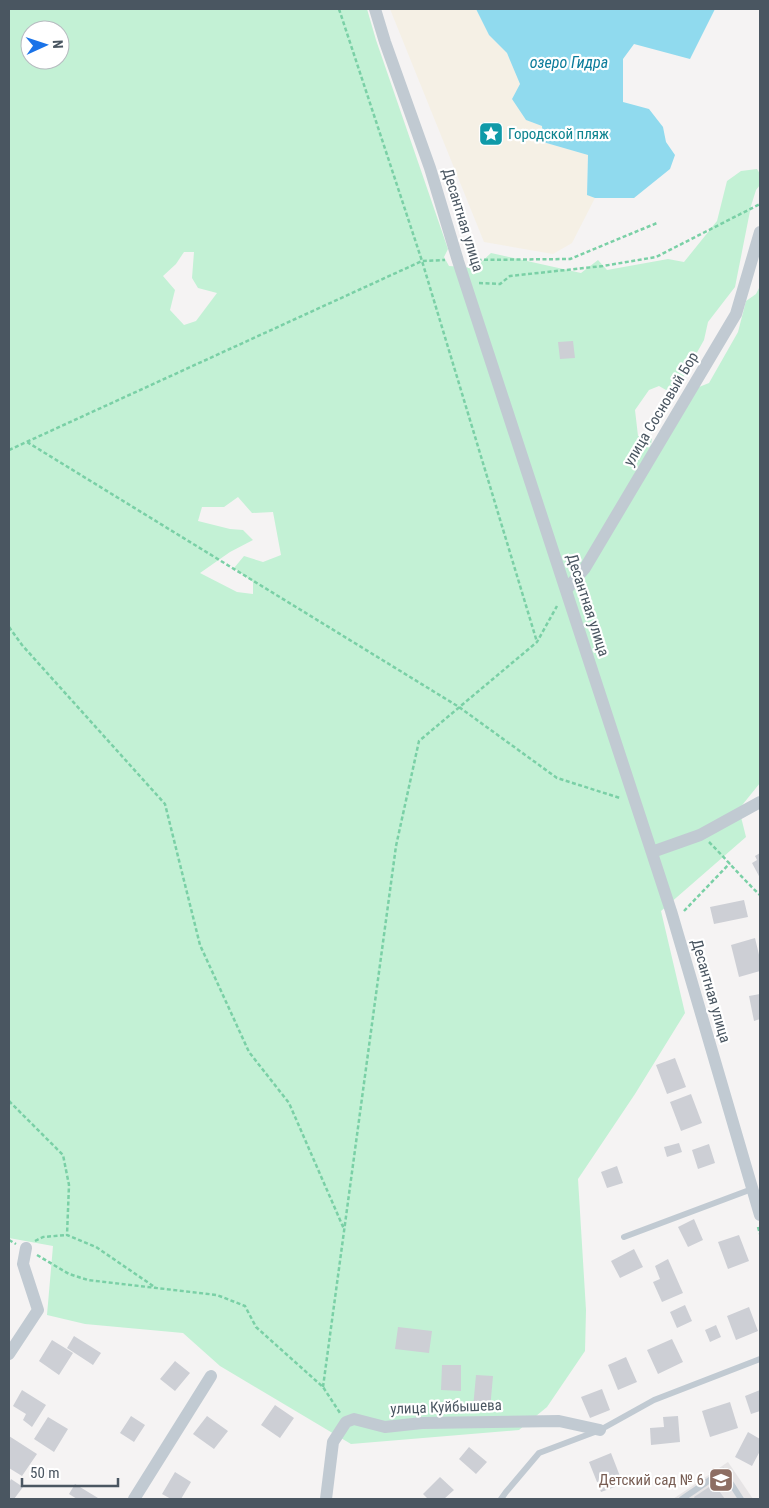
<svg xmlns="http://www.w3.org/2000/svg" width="769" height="1508" font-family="'Roboto Condensed',sans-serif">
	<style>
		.education { fill: #e6e4e5 }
		.green { fill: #c3f1d5; fill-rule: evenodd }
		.sand { fill: #f5f0e5 }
		.water { fill: #90daee }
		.building { fill: #cdcfd5 }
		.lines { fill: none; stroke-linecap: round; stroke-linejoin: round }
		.path { stroke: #7ad0a6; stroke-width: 2.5; stroke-dasharray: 4 2.5; stroke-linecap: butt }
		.lane { stroke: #c1cad2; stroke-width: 6 }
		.street { stroke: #c1cad2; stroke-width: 12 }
		.labels { text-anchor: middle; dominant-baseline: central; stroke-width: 4.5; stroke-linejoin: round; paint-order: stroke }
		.culture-label { font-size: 15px; fill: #0d838f; stroke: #fff; text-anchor: start }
		.street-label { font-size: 15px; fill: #4a5661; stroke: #fff }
		.education-label { font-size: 15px; fill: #785e54; stroke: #fff; text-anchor: end }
		.water-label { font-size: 16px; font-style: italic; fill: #0c7c9b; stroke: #fff }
	</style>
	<rect width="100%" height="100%" fill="#f5f3f3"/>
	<path class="education" d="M728 1462 753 1499H673Z"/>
	<path class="green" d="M9 9H367L376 40 448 249 444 257 449 266 475 268 491 253 581 273 598 260 607 270 668 259 684 262 717 221 727 181 741 171 757 169 760 174V185L756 190 751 206 735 287 708 322 704 340 681 381 666 390 659 386 649 390 635 410 638 436 652 438 651 445 668 430 689 391 709 383 738 332 746 301 756 294 760 286V783L739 809 746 837 661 911 685 1013 635 1094 578 1179 586 1310 585 1351 547 1407 519 1430 351 1444 220 1366 183 1333 85 1324 47 1315 53 1246 9 1238ZM30 30H60V60H30ZM184 252H194L192 278 198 288 217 293 196 321 184 325 170 310 175 290 163 276 176 264ZM238 497 252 513 273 512 281 555 263 562 244 556 234 568 253 582V594L237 592 200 573 230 552 253 540 243 530 230 529 198 521 202 507H224Z"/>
	<path class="sand" d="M390 9H476L489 35 507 53 520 84 512 99 526 120 542 126 543 142 588 155 587 194 595 198 572 243 553 254 484 242Z"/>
	<path class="water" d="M476 9H715L690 59 634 44 623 59V102L649 109 663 127 666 142 675 155 670 169 634 198H595L587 195 588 155 543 142 542 126 526 120 512 99 520 84 507 53 489 35Z"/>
	<path class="building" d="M573 341 575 358 560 359 558 342Z
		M760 853V878L752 863 757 860 755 856Z
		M744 900 748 917 714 924 710 907Z
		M755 938 760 959V971L739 977 731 945Z
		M760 994V1019L754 1021 749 996Z
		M675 1058 686 1087 667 1094 656 1065Z
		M691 1094 702 1123 681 1131 670 1102Z
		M679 1143 682 1152 667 1157 664 1147Z
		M709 1144 715 1163 698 1169 692 1150Z
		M617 1166 623 1183 607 1188 601 1172Z
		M694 1219 703 1240 688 1247 678 1227Z
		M739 1235 749 1261 728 1269 718 1242Z
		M634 1249 643 1267 620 1278 611 1261Z
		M668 1259 683 1293 662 1302 653 1282 660 1279 655 1266Z
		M685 1305 692 1321 677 1328 670 1312Z
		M749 1307 758 1331 736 1340 727 1316Z
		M716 1325 721 1337 710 1342 705 1330Z
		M398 1327 432 1331 429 1353 395 1349Z
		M74 1336 101 1353 93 1365 67 1348Z
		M672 1339 683 1362 658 1374 647 1350Z
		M52 1340 73 1353 59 1375 39 1361Z
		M626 1357 637 1382 618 1390 608 1365Z
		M175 1361 190 1373 175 1391 160 1379Z
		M442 1365H461V1391L441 1390Z
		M476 1375 493 1376 490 1409 473 1408Z
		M602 1389 610 1410 590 1418 581 1397Z
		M22 1390 46 1405 32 1427 23 1420 26 1414 13 1406Z
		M760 1390V1411L751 1414 745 1396Z
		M730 1402 738 1428 710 1437 702 1411Z
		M275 1405 294 1418 280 1438 261 1425Z
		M131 1416 145 1425 134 1442 120 1433Z
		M207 1416 228 1431 214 1449 193 1434Z
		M678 1416 680 1442 651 1445 650 1428 664 1427 663 1417Z
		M48 1417 68 1429 54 1452 34 1439Z
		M748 1432 760 1439V1451L752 1466 735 1457Z
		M9 1436 37 1454 22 1476 9 1468Z
		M469 1447 487 1462 476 1474 459 1459Z
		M611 1453 623 1484 601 1492 589 1462Z
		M175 1472 191 1482 181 1499H171L162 1494Z
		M440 1477 454 1490 444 1499H428L423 1494Z
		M11 1479 23 1487 14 1499H9V1483Z
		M75 1484 98 1498 97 1499H77L69 1494Z
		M712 1485 717 1488 725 1499H695L694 1497Z"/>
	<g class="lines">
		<path class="path" d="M339 9 422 261 537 642
			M471 260 570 259 657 223
			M479 283 500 284 510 276 603 266 656 257 760 204
			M27 442 459 707 557 778 620 798
			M9 450 422 261 445 260
			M9 627 22 645 165 804 200 945 249 1052 289 1103 344 1229
			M709 842C726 859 742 878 760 895
			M684 911 730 863
			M9 1101 63 1155 69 1185 67 1235 96 1247 156 1288
			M758 1227 760 1234
			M9 1240 16 1244
			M35 1241 43 1237 67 1235
			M37 1255 69 1274 88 1280 217 1295 245 1306 256 1327 323 1387 340 1413
			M323 1387 396 846 419 741 537 642 557 606"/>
		<path class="lane" d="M624 1237 752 1189
			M501 1499 506 1492 539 1453 600 1430 654 1400 760 1359
			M682 1499 723 1471 741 1499"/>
		<path class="street" d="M375 9 385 42 430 168 458 261 671 911 760 1215
			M566 590 585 568 736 314 760 232
			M652 852 700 835 760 802
			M9 1354 38 1310 23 1264 26 1248
			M134 1499 211 1376
			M326 1499 333 1442 346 1422 354 1419 385 1427 422 1423 559 1421 600 1430"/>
	</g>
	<defs>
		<symbol id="sight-square" viewBox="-11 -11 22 22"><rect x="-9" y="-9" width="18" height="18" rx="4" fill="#0f9aa8" stroke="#fff"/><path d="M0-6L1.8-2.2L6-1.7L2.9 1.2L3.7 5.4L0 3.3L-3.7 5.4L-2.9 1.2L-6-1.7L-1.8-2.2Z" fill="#fff"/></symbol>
		<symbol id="school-square" viewBox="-11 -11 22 22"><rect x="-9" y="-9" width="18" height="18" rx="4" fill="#8d6e63" stroke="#fff"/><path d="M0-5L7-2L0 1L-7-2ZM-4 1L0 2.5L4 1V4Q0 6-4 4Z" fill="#fff"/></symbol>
	</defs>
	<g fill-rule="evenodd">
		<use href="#sight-square" x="477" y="120" width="28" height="28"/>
		<use href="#school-square" x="707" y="1466" width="28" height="28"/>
	</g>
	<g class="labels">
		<g class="culture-label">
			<text x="508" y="134">Городской пляж</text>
		</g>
		<g class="street-label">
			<text transform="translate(463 220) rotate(73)">Десантная улица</text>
			<text transform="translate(661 409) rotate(-59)">улица Сосновый Бор</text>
			<text transform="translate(588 605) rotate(72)">Десантная улица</text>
			<text transform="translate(711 991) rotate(74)">Десантная улица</text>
			<text transform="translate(446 1407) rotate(-2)">улица Куйбышева</text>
		</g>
		<g class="education-label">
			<text x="704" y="1480">Детский сад № 6</text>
		</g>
		<g class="water-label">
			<text x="569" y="62">озеро Гидра</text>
		</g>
	</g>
	<rect width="769" height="1508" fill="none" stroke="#4a5661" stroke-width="20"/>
	<g transform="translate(45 45) rotate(87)"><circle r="24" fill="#ffffff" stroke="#b7bbc0"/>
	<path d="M0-4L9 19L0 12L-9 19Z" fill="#1a73e8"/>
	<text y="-8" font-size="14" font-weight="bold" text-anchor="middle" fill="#4a5661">N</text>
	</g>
	<path d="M22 1478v8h96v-8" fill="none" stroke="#4a5661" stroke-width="2.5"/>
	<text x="30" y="1478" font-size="15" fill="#4a5661" stroke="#ffffff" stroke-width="4" paint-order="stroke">50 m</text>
</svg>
